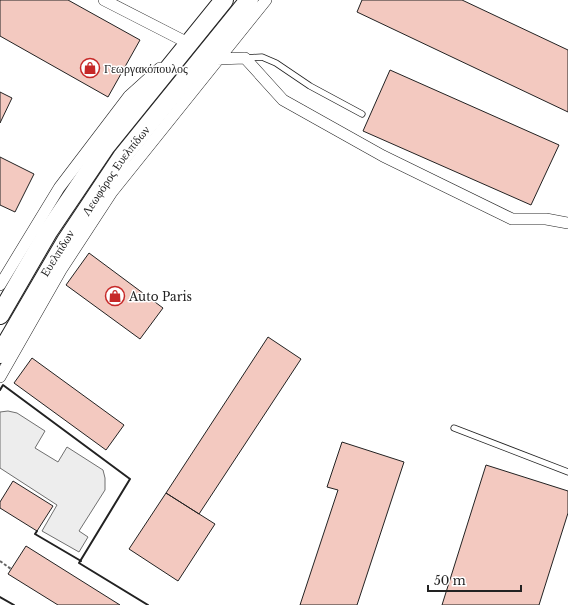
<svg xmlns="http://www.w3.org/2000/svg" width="568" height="605" font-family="'Libre Baskerville',serif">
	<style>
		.parking { fill: #ededed; stroke: #6f6f6f }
		.building { fill: #f3c9c0; stroke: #222 }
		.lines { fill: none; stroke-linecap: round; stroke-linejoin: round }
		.service-casing { stroke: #222; stroke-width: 7 }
		.minor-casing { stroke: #222; stroke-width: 12 }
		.primary-casing { stroke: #222; stroke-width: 20 }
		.path { stroke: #646464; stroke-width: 2; stroke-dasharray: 3 2; stroke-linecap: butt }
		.service { stroke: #fff; stroke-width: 5.5 }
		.minor { stroke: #fff; stroke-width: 11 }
		.primary { stroke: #fff; stroke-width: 18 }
		.wall { stroke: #222; stroke-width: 2 }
		.labels { text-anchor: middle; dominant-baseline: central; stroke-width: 3; stroke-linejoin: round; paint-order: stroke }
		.poi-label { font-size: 12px; fill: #222; stroke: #fff; text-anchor: start }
		.street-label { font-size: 12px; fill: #222; stroke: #fff }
	</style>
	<rect width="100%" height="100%" fill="#fff"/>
	<path class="parking" d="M8 411 17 413 45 431 35 448 58 462 67 447 103 470 105 478V490L79 531 88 537 79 552 42 531 57 505 0 468V412Z"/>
	<path class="building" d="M0 0H68L140 40 108 97 0 36Z
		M362 0H462L568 50V112L357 12Z
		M390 70 559 145 531 205 363 131Z
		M0 92 12 98 0 123Z
		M0 157 34 174 15 212 0 205Z
		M89 253 163 308 140 339 66 285Z
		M268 337 301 359 199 514 166 493Z
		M32 358 124 425 106 450 14 383Z
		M342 442 404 462 357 605H300L338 490 327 487Z
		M486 465 568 491V513L539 605H442Z
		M13 481 53 506 37 531 0 508V502Z
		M166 493 215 524 178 581 129 549Z
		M26 546 120 605H58L8 574Z"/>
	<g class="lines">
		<defs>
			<path id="service" d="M246 58 262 57 276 63 310 86 362 114
				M454 428 568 472"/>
			<path id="minor" d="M104 0 188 43 184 48
				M217 59 245 58 283 100 383 156 512 219H546L568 223
				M0 285 59 188 129 96 160 68
				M0 377 61 270 112 192 266 0"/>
			<g id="primary">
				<path d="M0 315 48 232 106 146 224 0"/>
				<path id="s1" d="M0 354 66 241 122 157 249 0"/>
			</g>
		</defs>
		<use href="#service" class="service-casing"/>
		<use href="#minor" class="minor-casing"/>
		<use href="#primary" class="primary-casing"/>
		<path class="path" d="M0 561 11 569"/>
		<use href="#service" class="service"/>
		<use href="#minor" class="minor"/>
		<use href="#primary" class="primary"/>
		<path class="wall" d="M0 390 3 385 130 479 79 563 148 605
			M37 531 35 534 81 561
			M0 597 14 605"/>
	</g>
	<defs>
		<symbol id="shop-ring" viewBox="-11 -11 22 22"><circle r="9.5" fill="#fff" stroke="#c62828" stroke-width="1.5"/><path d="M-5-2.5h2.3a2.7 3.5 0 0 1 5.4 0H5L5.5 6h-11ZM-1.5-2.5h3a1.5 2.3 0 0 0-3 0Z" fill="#c62828"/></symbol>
	</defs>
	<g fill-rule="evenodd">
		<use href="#shop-ring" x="79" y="57" width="22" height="22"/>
		<use href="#shop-ring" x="104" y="285" width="22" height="22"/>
	</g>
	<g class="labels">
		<g class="poi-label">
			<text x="104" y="68">Γεωργακόπουλος</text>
			<text x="129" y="296">Auto Paris</text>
		</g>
		<g class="street-label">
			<text stroke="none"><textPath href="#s1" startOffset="217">Λεωφόρος Ευελπίδων</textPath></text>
			<text transform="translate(57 253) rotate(-58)">Ευελπίδων</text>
		</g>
	</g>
	<path d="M428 585v6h93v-6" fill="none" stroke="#222222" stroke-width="2"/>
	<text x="434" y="585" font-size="12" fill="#222222" stroke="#ffffff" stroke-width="3" paint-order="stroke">50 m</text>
</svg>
